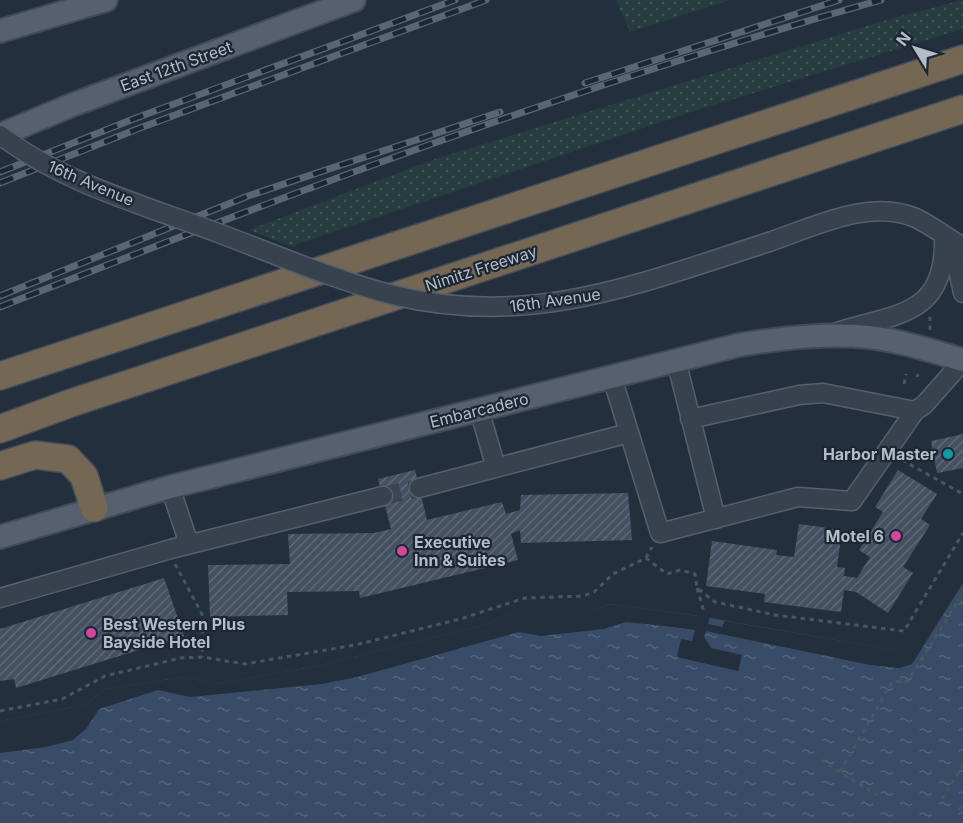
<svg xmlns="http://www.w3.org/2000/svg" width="963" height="823" font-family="Inter,sans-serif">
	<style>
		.grass { fill: url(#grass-dots) }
		.water { fill: url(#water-ripples) }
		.pier { fill: #242f3e }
		.building { fill: url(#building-hatch) }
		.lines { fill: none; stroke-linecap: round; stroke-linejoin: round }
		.minor-tunnel { stroke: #3a4453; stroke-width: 18; stroke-dasharray: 18 9; stroke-linecap: butt }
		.minor-casing { stroke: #565f6c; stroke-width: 21 }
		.major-casing { stroke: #414a57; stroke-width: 26 }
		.highway-casing { stroke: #434c59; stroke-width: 30 }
		.path { stroke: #44595c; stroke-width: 3; stroke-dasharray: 4.5 4.5; stroke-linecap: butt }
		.minor { stroke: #38414e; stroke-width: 18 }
		.major { stroke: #56606e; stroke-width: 22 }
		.highway { stroke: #746855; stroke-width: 27 }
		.rail-casing { stroke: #5a6575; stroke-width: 7 }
		.rail { stroke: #1d2633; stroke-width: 4.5; stroke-dasharray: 14; stroke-linecap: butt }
		.minor-bridge-casing { stroke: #565f6c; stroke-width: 21; stroke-linecap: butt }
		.minor-bridge { stroke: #38414e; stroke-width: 18 }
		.culture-dot { fill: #0f9aa8; stroke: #1d2633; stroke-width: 2 }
		.hotel-dot { fill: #d1479c; stroke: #1d2633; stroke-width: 2 }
		.labels { text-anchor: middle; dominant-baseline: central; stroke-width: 4.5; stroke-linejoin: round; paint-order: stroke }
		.street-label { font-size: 16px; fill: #b4bcc9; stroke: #1d2633 }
		.poi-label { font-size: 16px; font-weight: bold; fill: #b4bcc9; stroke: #1d2633; text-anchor: end }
	</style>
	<defs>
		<pattern id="grass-dots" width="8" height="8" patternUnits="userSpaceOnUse" patternTransform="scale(1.5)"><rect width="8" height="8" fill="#263c3f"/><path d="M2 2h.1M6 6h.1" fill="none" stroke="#435659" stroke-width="1.8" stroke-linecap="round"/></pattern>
		<pattern id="water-ripples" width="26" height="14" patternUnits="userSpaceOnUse" patternTransform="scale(1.5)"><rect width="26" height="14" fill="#394c67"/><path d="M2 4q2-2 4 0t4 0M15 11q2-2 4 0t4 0" fill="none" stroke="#53647b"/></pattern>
		<pattern id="building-hatch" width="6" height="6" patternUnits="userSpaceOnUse" patternTransform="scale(1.5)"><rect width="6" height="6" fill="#455162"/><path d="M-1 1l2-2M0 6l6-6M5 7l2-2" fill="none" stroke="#5d6877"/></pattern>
	</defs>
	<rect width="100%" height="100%" fill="#242f3e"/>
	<path class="grass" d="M616 0H730L630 32Z
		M963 0V29L691 112 291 246 249 230 435 159 890 19Z"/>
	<path class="water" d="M963 567V823H0V721L84 705 106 689 183 677 215 684 317 666 488 624 515 612H587L611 604 699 616 910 653Z"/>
	<path class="pier" d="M963 564V583L912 664 899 668 870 665 706 631 704 637 711 648 742 655 738 671 677 657 681 639 692 641 695 630 673 627 626 622 604 629 541 636 519 632 357 677 322 684 190 697 158 690 99 709 86 729 73 740 46 747 0 753V721L84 705 106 689 183 677 215 684 317 666 488 624 515 612H587L611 604 698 616 699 613 710 615 708 624 722 627 725 621 905 652 909 650Z"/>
	<path class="building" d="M963 434V468L937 473 931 441Z
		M415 470 427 520 502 502 506 514 520 510 521 495 628 493 632 540 521 543 520 530 511 534 518 560 360 598 359 591 287 592 288 615 210 617 208 565 290 564 288 534 374 533 391 529 378 479Z
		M898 470 937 494 921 519 930 525 903 567 913 573 888 613 856 592 844 590 841 612 764 602 765 594 706 586 712 541 777 550 776 555 794 557 799 524 842 530 837 567 845 568 844 576 857 578 870 557 859 550 883 512 875 507Z
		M164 578 184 636 16 688 14 679 0 681V629Z"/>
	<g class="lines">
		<path class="minor-tunnel" d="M383 496 419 488"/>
		<defs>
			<path id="minor" d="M769 242C814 227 869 198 916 218 932 226 948 238 963 247
				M946 242 957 265 963 293
				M837 332C898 313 946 316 944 237
				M676 360 716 519
				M612 377 660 533 798 497 852 501 915 411 924 405 963 361
				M479 409 496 468
				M690 419 799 395 823 393 915 411
				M170 487 189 544
				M419 488 629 433
				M0 598 171 549 383 496"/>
			<path id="major" d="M0 31 106 0
				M0 135 72 105 354 0
				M0 537 170 487 739 345C782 338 825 333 869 337 901 341 932 351 963 360"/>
			<path id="highway" d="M0 376 963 59
				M0 429 71 403 963 109
				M0 466 35 455 68 459 84 476 94 508"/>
		</defs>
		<use href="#minor" class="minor-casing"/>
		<use href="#major" class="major-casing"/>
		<use href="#highway" class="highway-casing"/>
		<path class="path" d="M930 330V317
			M917 377 918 374
			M904 384 906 374
			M902 460 963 494
			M646 558 652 547
			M175 564 203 616 202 657
			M697 588 704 612
			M0 711 62 699 105 676 181 658 202 657 245 664 355 645 460 619 525 598 583 596 594 592 613 574 646 558 667 574 680 570 695 574 697 588 715 602 775 615 904 631 963 533
			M821 760 877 795
			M840 772 892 682 908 681 956 604 963 600
			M942 799 963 765
			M959 810 963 804"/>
		<use href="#minor" class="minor"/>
		<use href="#major" class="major"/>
		<use href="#highway" class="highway"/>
		<defs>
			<path id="rail" d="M585 83 839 0
				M0 172 136 118 455 0
				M0 183 140 128 486 0
				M0 296 248 196 500 112
				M0 307C289 193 581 84 881 0"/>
		</defs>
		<use href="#rail" class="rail-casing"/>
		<use href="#rail" class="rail"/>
		<defs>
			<path id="minor-bridge" d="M0 135C62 182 137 203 210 230 270 252 331 279 393 295 531 329 641 283 769 242"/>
		</defs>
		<use href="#minor-bridge" class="minor-bridge-casing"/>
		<use href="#minor-bridge" class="minor-bridge"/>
	</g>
	<circle class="culture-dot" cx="948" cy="454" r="6"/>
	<g class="hotel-dot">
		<circle cx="896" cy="536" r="6"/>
		<circle cx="402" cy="551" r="6"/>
		<circle cx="91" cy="633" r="6"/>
	</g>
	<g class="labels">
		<g class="street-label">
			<text transform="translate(176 66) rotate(-20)">East 12th Street</text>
			<text transform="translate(91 183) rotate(23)">16th Avenue</text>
			<text transform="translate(481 268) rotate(-18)">Nimitz Freeway</text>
			<text transform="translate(555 300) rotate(-8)">16th Avenue</text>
			<text transform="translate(479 410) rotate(-14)">Embarcadero</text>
		</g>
		<g class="poi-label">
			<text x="936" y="454">Harbor Master</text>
			<text x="884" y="536">Motel 6</text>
			<text x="414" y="542" text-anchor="start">Executive<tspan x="414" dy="18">Inn &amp; Suites</tspan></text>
			<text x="103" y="624" text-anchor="start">Best Western Plus<tspan x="103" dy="18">Bayside Hotel</tspan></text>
		</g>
	</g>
	<g transform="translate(915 48) rotate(308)" stroke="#1d2633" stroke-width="4.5" paint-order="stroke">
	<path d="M0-4.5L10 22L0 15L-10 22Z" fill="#b4bcc9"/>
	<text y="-9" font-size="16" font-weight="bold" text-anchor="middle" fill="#b4bcc9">N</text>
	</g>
</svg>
